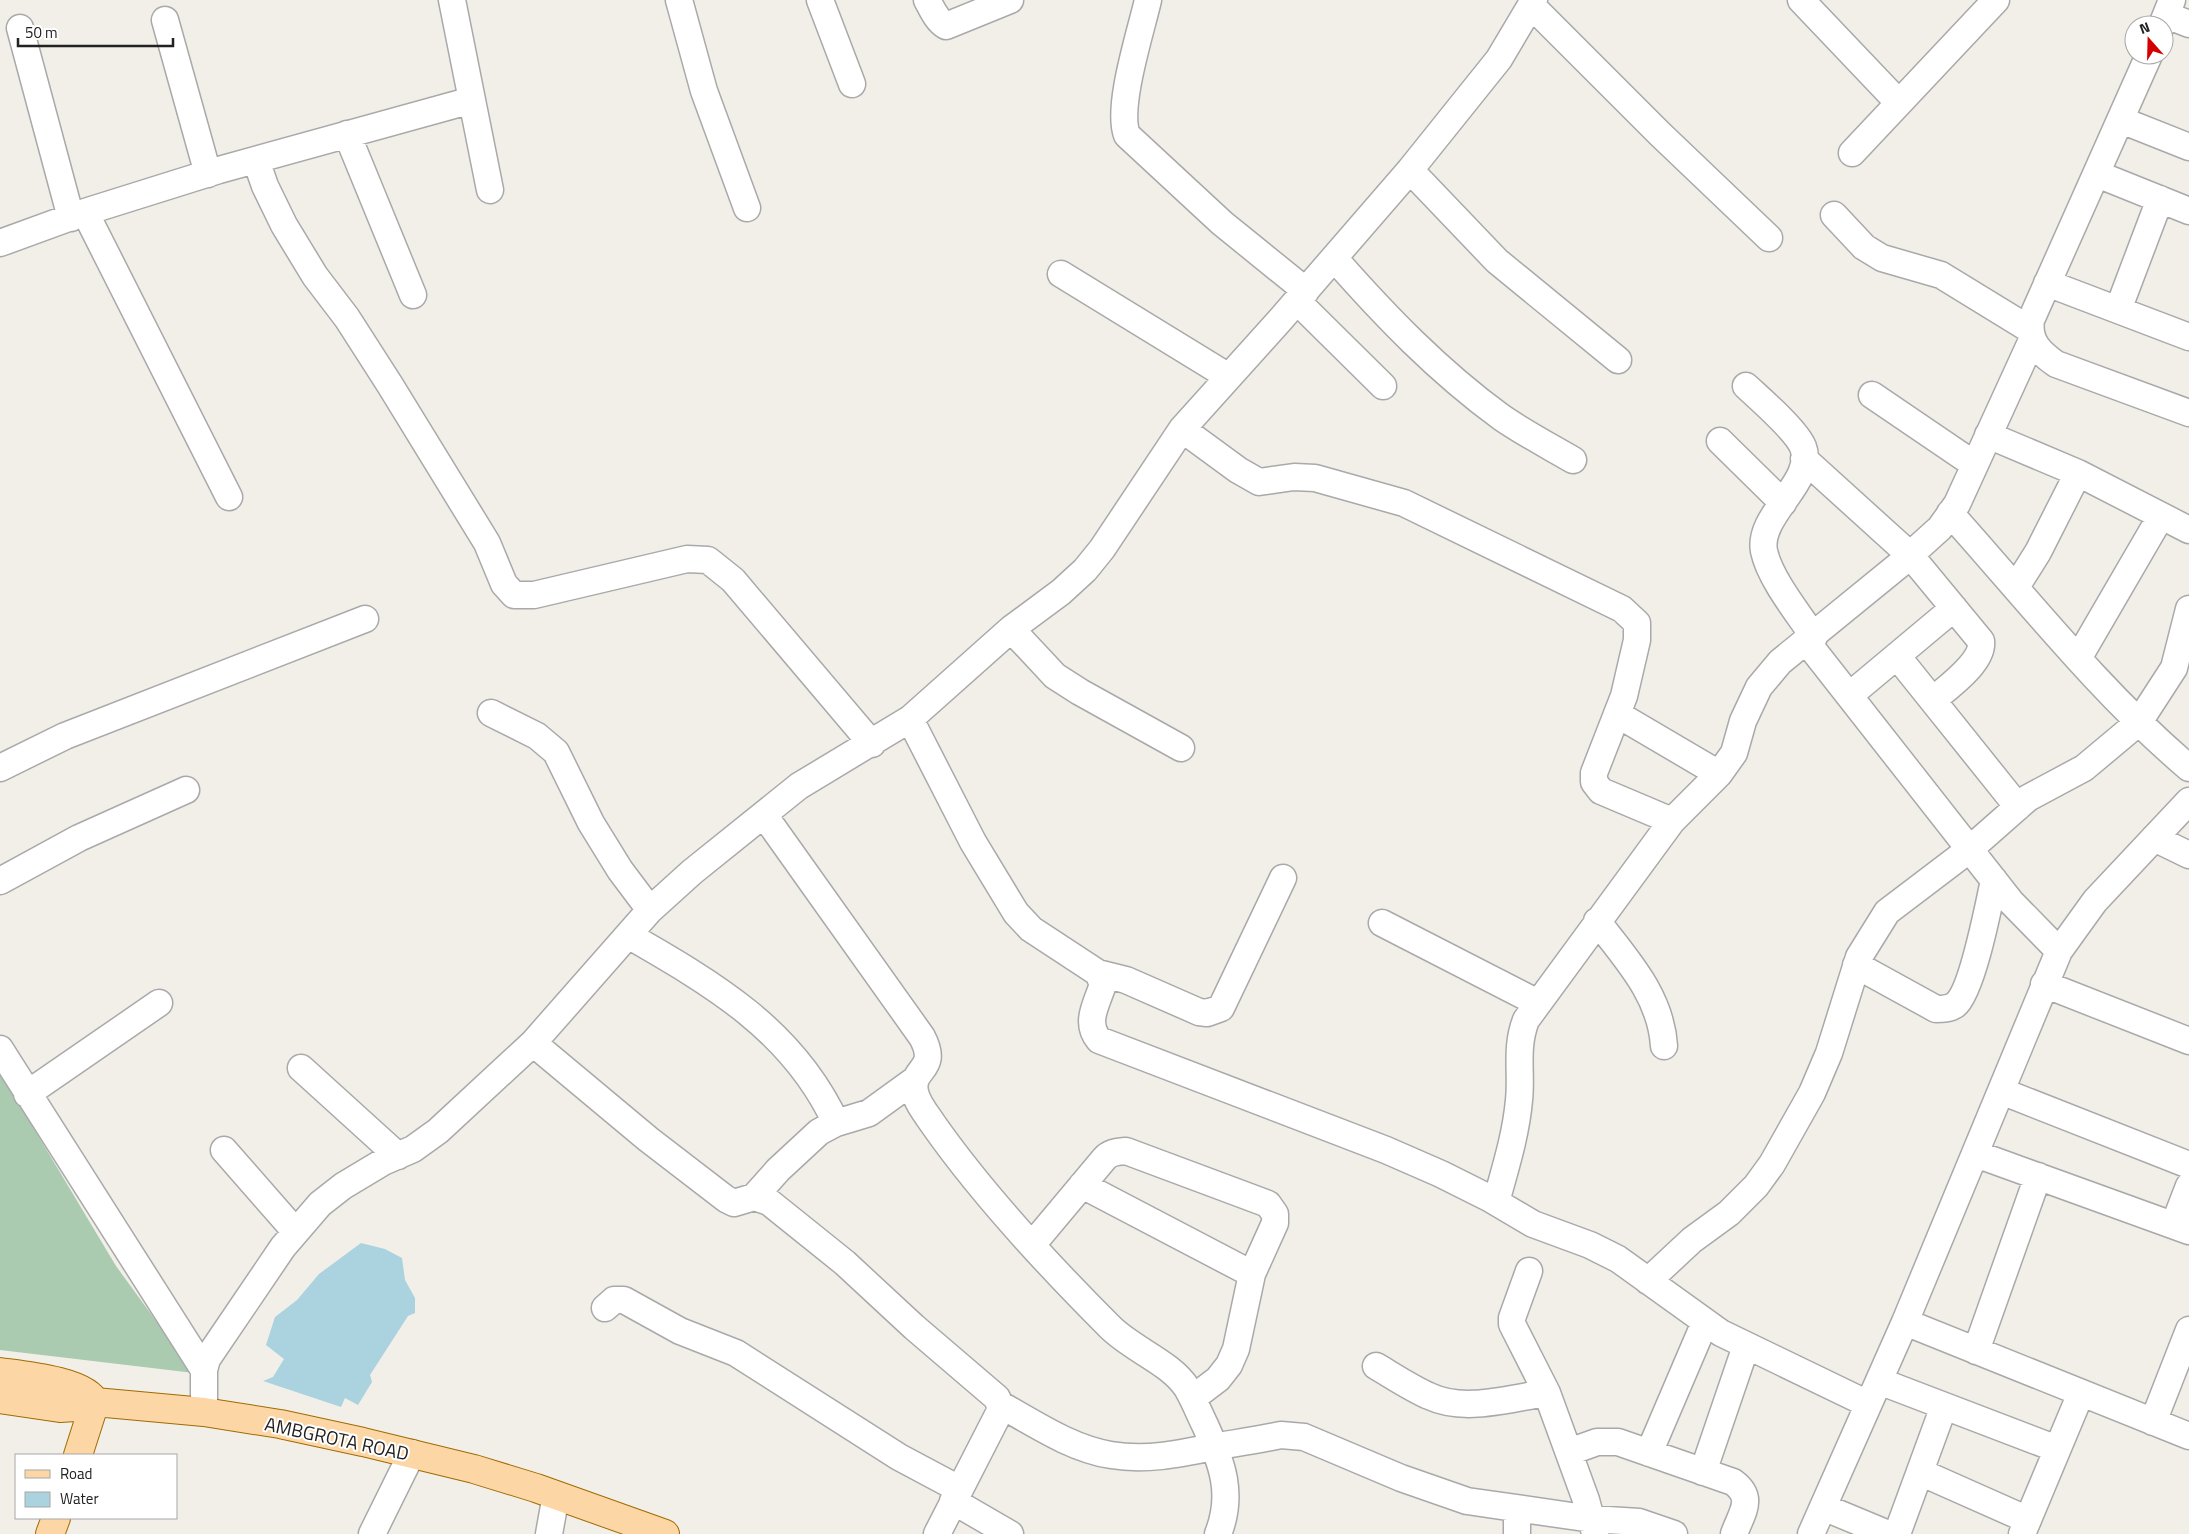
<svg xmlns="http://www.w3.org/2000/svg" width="2189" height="1534" font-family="'Titillium Web',sans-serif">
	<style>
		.cemetery { fill: #aacbaf }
		.water { fill: #aad3df }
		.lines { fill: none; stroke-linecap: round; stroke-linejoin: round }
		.minor-casing { stroke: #a9a9a9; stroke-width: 29 }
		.major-casing { stroke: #a06b00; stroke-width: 30 }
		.minor { stroke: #fff; stroke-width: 26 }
		.major { stroke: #fcd6a4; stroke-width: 28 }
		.labels { text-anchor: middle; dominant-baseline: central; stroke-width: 4; stroke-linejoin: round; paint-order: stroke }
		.street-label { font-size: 19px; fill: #222; stroke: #fff }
	</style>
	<rect width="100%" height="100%" fill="#f2efe9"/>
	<path class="cemetery" d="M0 1072 116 1266 194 1373 0 1350Z"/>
	<path class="water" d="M361 1243 385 1249 402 1258 405 1280 415 1298V1313L408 1316 370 1375 372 1382 358 1405 345 1398 341 1407 263 1381 273 1377 284 1359 266 1345 275 1317 297 1300 319 1274Z"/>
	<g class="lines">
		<defs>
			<path id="minor" d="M679 0 704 91 747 208
				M820 0 852 84
				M927 0C932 9 937 21 946 26L1010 0
				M1148 0C1141 31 1116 107 1127 135L1222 223 1306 291
				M1801 0 1899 103
				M1532 6 1660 134 1769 238
				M2166 15 2189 24
				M165 20 208 174
				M2162 25 2172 0
				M20 28 71 218
				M2149 55 2031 320C2028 341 2039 352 2056 364L2189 413
				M472 100 490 190
				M2121 120 2189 147
				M347 134 413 295
				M1852 153 1996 0
				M256 160 265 186 284 225 315 276 347 318 390 385 487 543 504 584 514 595H534L687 559 708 560 733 580 872 744
				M1410 170 1497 261 1618 360
				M2097 174 2189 211
				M85 212 229 497
				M1834 215 1864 247 1882 258 1941 275 2029 329
				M0 243 85 212 219 170 472 100 452 0
				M1334 258C1385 316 1438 371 1501 417 1524 433 1549 446 1573 460
				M1061 274 1229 377
				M2047 283 2189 337
				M1297 301 1383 386
				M2118 310 2160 199
				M1746 386C1761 400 1796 430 1803 447 1816 481 1757 515 1764 551 1770 579 1798 613 1814 637
				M1872 395 1975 465
				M1182 429 1238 470 1259 482 1294 477 1315 478 1404 503 1622 609 1637 623V640L1624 696 1594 773V782L1601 791 1672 821
				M1988 435 2078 473 2189 530
				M1720 441 1783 503
				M1804 459 1910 555 1981 641C1984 662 1948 687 1933 700
				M1950 513C2027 599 2101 693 2189 768
				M2016 587 2038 552 2078 473
				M1011 629 1055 676 1080 692 1181 748
				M1807 642 2011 902 2059 951
				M1897 656 2018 807
				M2079 657 2161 516
				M1850 695 1954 608
				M491 713 537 736 556 752 591 823 620 870 650 910
				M1617 714 1719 774
				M910 719 973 842 1016 913 1031 929 1098 973 1103 984C1097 1004 1084 1022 1099 1040L1386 1150 1441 1174 1489 1198 1533 1224 1590 1245 1618 1259 1721 1333 1868 1404
				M0 768 65 736 365 619
				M764 815 922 1037C940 1071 910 1067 915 1092 917 1103 927 1115 933 1124 982 1194 1050 1267 1110 1327 1133 1350 1170 1362 1187 1388 1194 1400 1199 1413 1205 1425 1222 1463 1234 1494 1218 1534
				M2154 838 2189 855
				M0 881 79 838 186 790
				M1597 921C1627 960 1661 996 1664 1046
				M1382 923 1538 1003
				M628 935C713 984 793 1030 836 1123
				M1856 965 1936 1009C1942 1009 1949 1009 1955 1005 1972 992 1989 904 1994 880
				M1098 973 1126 980 1199 1012 1207 1013 1221 1008 1283 878
				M2044 984 2189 1041
				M533 1043 648 1139 726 1199 734 1203 754 1197 769 1202 845 1263 914 1327 997 1398 1001 1409 937 1534
				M0 1049 204 1370
				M301 1068 398 1156
				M2001 1091 2189 1165
				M27 1094 159 1003
				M224 1150 295 1231
				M1976 1154 2189 1231
				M1082 1185 1252 1274
				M754 1197 778 1170 819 1132 836 1123 869 1113 916 1079
				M1496 1202C1505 1169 1516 1135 1519 1100 1522 1073 1515 1048 1526 1020L1672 821 1719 774 1734 753 1743 721 1759 687 1780 662 1899 565 1940 528 1957 504 2032 340
				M2174 1225 2189 1186
				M1032 1245 1104 1159C1110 1152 1117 1152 1126 1151L1268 1204 1275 1214V1223L1252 1274 1236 1349 1229 1365 1218 1379 1193 1398
				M1529 1271 1512 1318V1324L1547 1393 1586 1500 1595 1533
				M1648 1281 1692 1240 1729 1213 1756 1186 1772 1164 1812 1093 1829 1053 1859 957 1887 912 1970 849 2028 798 2084 768 2139 722 2174 668 2189 609
				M605 1308 614 1300H624L680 1331 736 1353 899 1457 959 1489
				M1905 1322 2189 1436
				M1976 1351 2038 1176
				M1376 1366C1393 1376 1411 1388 1429 1396 1465 1413 1509 1398 1547 1393
				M1879 1381 2057 1449
				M1001 1405C1035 1424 1072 1449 1111 1455 1146 1461 1179 1454 1213 1447 1236 1443 1258 1440 1281 1435L1304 1437 1401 1478 1467 1501 1592 1519 1639 1522 1674 1534
				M204 1412V1370L207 1359 283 1247 320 1204 343 1186 383 1162 413 1149 438 1131 533 1043 650 910 692 872 799 786 910 719 1011 629 1061 592 1085 570 1102 549 1182 429 1281 319 1410 170 1499 59 1534 0
				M2153 1422 2189 1330
				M1569 1452 1597 1442H1618L1733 1482C1755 1498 1742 1512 1734 1534
				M1649 1453 1705 1322
				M1703 1472 1746 1346
				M1920 1472 2028 1520
				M953 1501 1010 1534
				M1823 1507 1888 1534
				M372 1534 412 1453
				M549 1534 556 1495
				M1517 1534V1509
				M1811 1534 1905 1322 2059 951 2095 901 2189 801
				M1897 1534 1944 1406
				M2022 1534 2081 1393"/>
			<path id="major" d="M0 1372C21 1375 87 1381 95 1402
				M0 1399 60 1408 75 1407 95 1402 204 1412 280 1424 363 1442 474 1469 536 1488 665 1534
				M78 1455 95 1402
				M50 1534 56 1518"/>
		</defs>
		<use href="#minor" class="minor-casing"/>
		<use href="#major" class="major-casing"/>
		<use href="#minor" class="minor"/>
		<use href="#major" class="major"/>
	</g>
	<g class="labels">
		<g class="street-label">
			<text transform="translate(337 1438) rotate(12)">AMBGROTA ROAD</text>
		</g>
	</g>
	<rect x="15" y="1454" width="162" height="65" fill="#ffffff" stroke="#a7a7a7"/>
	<rect x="25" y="1470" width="25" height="8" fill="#fcd6a4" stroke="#a7a7a7"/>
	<text x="60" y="1479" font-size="15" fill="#222222">Road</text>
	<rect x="25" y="1492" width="25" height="15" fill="#aad3df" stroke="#a7a7a7"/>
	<text x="60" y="1504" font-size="15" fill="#222222">Water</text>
	<g transform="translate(2149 40) rotate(340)"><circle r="24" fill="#ffffff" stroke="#a7a7a7"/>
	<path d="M0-4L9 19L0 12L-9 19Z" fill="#d40000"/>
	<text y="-8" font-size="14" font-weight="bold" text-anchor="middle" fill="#222222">N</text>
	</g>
	<path d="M18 38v8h155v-8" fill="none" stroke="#222222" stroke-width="2.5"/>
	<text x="25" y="38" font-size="15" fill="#222222" stroke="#ffffff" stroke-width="4" paint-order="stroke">50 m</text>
</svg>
